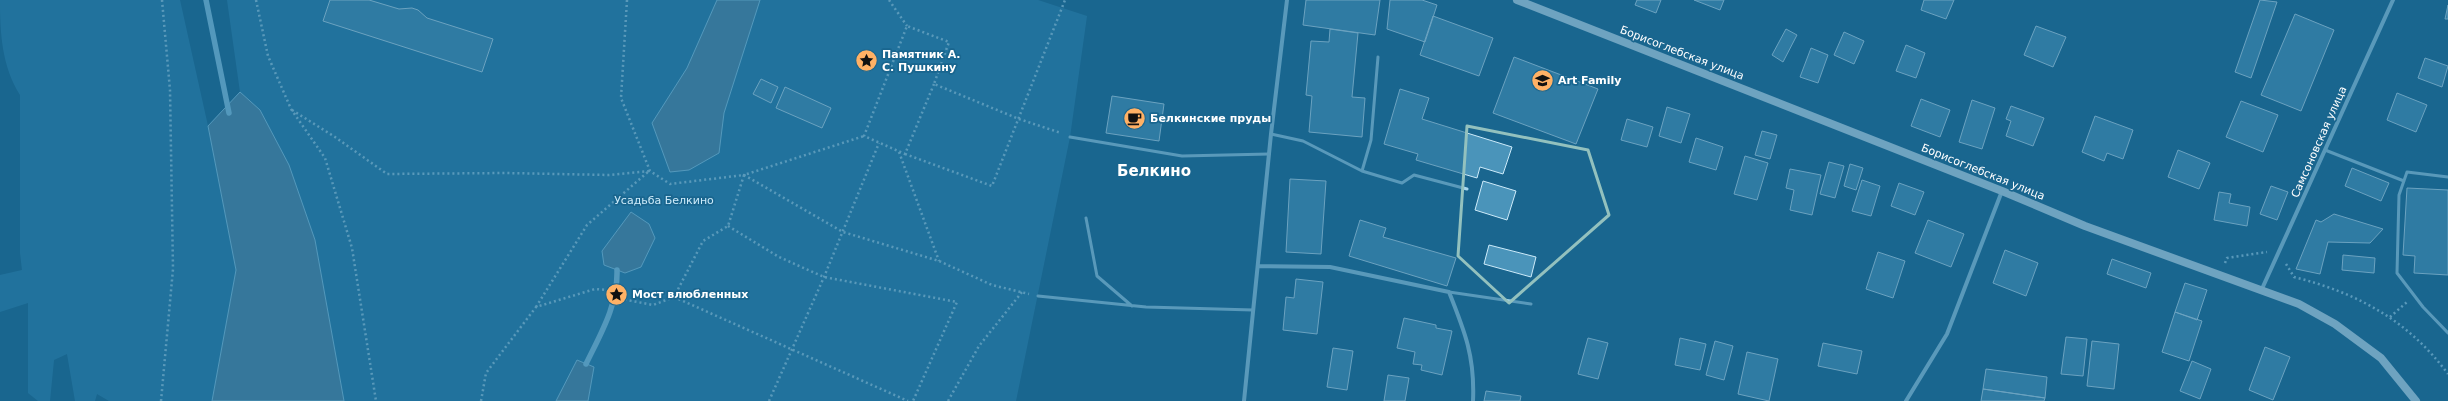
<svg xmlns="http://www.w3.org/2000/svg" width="2448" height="401" font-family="'DejaVu Sans',sans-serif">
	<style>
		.green { fill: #2c82ad }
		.water { fill: #598da9; stroke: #9ad5f1 }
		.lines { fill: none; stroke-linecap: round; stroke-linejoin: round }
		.stream { stroke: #9ad5f1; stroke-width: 5.5 }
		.building { fill: #4a94ba; stroke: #cdebfa }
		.path { stroke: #a7d7ee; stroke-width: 2.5; stroke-dasharray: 2 3; stroke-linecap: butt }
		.lane { stroke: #a7d7ee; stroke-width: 3 }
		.street { stroke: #a7d7ee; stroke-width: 4 }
		.secondary { stroke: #d4edfa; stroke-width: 8 }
		.marked { fill: none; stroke: #93c1be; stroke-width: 3; stroke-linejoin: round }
		.labels { text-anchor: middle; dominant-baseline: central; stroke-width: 3.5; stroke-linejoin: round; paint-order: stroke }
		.street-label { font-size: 11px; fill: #fff; stroke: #1a668f }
		.poi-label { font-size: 11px; font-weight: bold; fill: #fff; stroke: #1a668f; text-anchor: start }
		.park-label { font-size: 11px; fill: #cdebfa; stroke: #1a668f }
		.district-label { font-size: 15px; font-weight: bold; fill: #fff; stroke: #1a668f }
	</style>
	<rect width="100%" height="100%" fill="#1a668f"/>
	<path class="green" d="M0 0H180L208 126 236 270 212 401H109L97 394 95 401H75L67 354 54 360 50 401H38L28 393V303L0 312V275L22 270 20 253V95C2 66 0 34 0 0Z
		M227 0H1038L1087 16 1070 137 1016 401H344L315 240 260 110 240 92Z"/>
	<path class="water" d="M717 0H760L724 113 719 153 689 170 670 172 652 123 687 68Z
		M240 92 260 110 289 165 315 240 344 401H212L236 270 208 126Z
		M631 212 649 224 655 238 641 267 625 273 604 265 602 251Z
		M577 360 594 367 588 401H556Z"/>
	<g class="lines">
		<path class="stream" d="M206 0 229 113
			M586 364C601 333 618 305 617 270"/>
	</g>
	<path class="building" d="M330 0H369L399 9 412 8 418 10 427 18 493 39 482 72 323 21Z
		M1306 0H1380L1375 35 1303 25Z
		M1390 0H1422L1437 5 1425 42 1387 29Z
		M1637 0H1661L1656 13 1635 5Z
		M1694 0H1724L1720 10Z
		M1924 0H1954L1946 19 1921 10Z
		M2260 0 2277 2 2251 78 2235 72Z
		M2448 5V19H2445Z
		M2295 14 2334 30 2301 111 2261 95Z
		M1433 16 1493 38 1479 76 1420 55Z
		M2036 26 2066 37 2053 67 2024 55Z
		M1330 29 1358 33 1352 97 1365 98 1362 137 1309 132 1312 96 1306 95 1311 41 1329 42Z
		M1786 29 1797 35 1783 62 1772 55Z
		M1844 32 1864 41 1854 64 1834 55Z
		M1906 45 1925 53 1916 78 1896 71Z
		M1811 48 1828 55 1818 83 1800 77Z
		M1514 57 1598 89 1576 144 1493 113Z
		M2425 58 2448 66 2442 87 2418 78Z
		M761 79 778 87 771 103 753 94Z
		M785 87 831 108 822 128 776 108Z
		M1400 89 1429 98 1422 119 1512 147 1503 174 1480 167 1477 178 1416 160 1418 154 1384 144Z
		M2397 93 2427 105 2416 132 2387 120Z
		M1112 96 1164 104 1159 141 1106 133Z
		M1921 99 1950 110 1940 137 1911 126Z
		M1972 100 1995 108 1982 149 1959 142Z
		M2241 101 2278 115 2263 152 2226 137Z
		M2011 106 2044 118 2033 146 2006 136 2011 121 2006 119Z
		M1667 107 1690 114 1681 143 1659 136Z
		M2095 116 2133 130 2123 159 2107 153 2104 161 2082 152Z
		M1627 119 1653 127 1647 147 1621 140Z
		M1762 131 1777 135 1770 159 1755 155Z
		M1696 138 1723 147 1716 170 1689 162Z
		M2178 150 2210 163 2199 189 2168 177Z
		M1745 156 1768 163 1757 200 1734 194Z
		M1829 162 1844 166 1835 198 1820 194Z
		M1850 164 1863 168 1856 190 1844 186Z
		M2352 168 2389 183 2381 201 2345 186Z
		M1790 169 1821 175 1812 215 1790 210 1794 190 1786 188Z
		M1290 179 1326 181 1321 254 1286 252Z
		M1862 180 1880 186 1871 216 1852 211Z
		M1483 181 1516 191 1507 220 1475 210Z
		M1899 183 1924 192 1915 215 1891 206Z
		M2271 186 2288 192 2277 220 2260 214Z
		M2407 188 2448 190V275L2414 273 2415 256 2403 255Z
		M2219 192 2231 194 2229 203 2250 207 2247 226 2214 220Z
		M2334 214 2383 229 2370 243 2328 242 2320 274 2296 269 2316 220 2321 222Z
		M1360 220 1386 228 1383 237 1456 258 1447 286 1349 256Z
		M1928 220 1964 234 1951 267 1915 253Z
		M1489 245 1536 257 1531 277 1484 264Z
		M2005 250 2038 263 2026 296 1993 283Z
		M1878 252 1905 261 1893 298 1866 289Z
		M2343 255 2375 258 2374 273 2342 270Z
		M2112 259 2151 273 2146 288 2107 274Z
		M1296 279 1323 282 1317 334 1283 330 1286 297 1294 298Z
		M2185 283 2207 290 2197 320 2175 312Z
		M2175 312 2202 321 2189 361 2162 352Z
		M1404 318 1436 325V328L1452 331 1442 375 1421 370 1422 365 1413 364 1415 352 1397 348Z
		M2066 337 2087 339 2083 376 2061 374Z
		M1588 338 1608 343 1598 379 1578 374Z
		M1680 338 1706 344 1700 370 1675 365Z
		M1715 341 1733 346 1724 380 1706 375Z
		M2092 341 2119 344 2114 389 2087 386Z
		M1823 343 1862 351 1857 374 1818 366Z
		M2265 347 2290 357 2273 400 2249 390Z
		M1333 348 1353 351 1347 390 1327 387Z
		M1747 352 1778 359 1769 401 1738 394Z
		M2192 361 2211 369 2200 399 2180 391Z
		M1986 369 2047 377 2045 398 1983 389Z
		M1388 375 1409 378 1405 401H1384Z
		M1983 389 2045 398 2044 401H1981Z
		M1486 391 1521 396 1520 401H1484Z"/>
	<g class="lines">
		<path class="path" d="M256 0 268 56 291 109 325 158 352 248 376 401
			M627 0 621 98 650 171 670 184 744 175 843 232 939 261 992 285 1029 294
			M889 0 907 26
			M934 84 905 154 864 136 907 26 949 42 934 84 1019 119 1061 133
			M292 110 335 137 387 174 505 173 609 175 650 171
			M899 152 939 261
			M905 154 992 186 1065 0
			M728 226 779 257 824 277 957 302 913 401
			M2225 263 2227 258 2267 252
			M2286 264 2294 277C2357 293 2408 320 2448 374
			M674 297 908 401
			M536 307 587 225 649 171
			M2390 317 2407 302
			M161 401 173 269 170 90 162 0
			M481 401 486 373 536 307 595 289 607 290 627 300 653 305 674 297 703 241 728 226 744 175 864 136
			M769 401 824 277 879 143
			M948 401 979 346 1022 292"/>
		<path class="lane" d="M1271 134 1303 141 1362 171 1402 183 1414 175 1467 189
			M1070 137 1182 156 1269 154
			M2325 150 2404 181
			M1362 171 1371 140 1378 57
			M2448 177 2407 172 2399 195 2397 273 2423 307 2448 333
			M1086 218 1097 276 1132 306
			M1449 292 1531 304
			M1038 296 1146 307 1253 310"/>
		<path class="street" d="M1258 266 1330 267 1449 292C1465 332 1475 357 1473 401
			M2261 291 2393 0
			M1244 401 1271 134 1287 0
			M1906 401 1947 334 2002 191"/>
		<path class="secondary" d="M1517 0 2002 191 2085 226 2299 304 2335 324 2381 358 2416 401"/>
	</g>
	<path d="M0 0H2448V401H0ZM1467 126 1588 150 1609 215 1509 303 1458 256Z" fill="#1a668f" fill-opacity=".55" fill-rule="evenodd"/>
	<path class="marked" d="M1467 126 1588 150 1609 215 1509 303 1458 256Z"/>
	<defs>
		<symbol id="sight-disc" viewBox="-11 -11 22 22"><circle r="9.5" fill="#ffb165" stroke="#1a668f"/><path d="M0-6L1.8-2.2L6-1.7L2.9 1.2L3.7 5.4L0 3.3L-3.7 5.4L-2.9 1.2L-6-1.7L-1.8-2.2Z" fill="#111"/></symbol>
		<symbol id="school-disc" viewBox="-11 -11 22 22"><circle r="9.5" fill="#ffb165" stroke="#1a668f"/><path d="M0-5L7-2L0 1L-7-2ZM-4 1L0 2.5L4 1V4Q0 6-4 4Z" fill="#111"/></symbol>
		<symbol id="cafe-disc" viewBox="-11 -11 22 22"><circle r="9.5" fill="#ffb165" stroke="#1a668f"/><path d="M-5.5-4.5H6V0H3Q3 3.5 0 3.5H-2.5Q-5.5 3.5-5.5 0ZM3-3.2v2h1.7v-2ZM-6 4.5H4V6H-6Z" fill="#111"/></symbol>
	</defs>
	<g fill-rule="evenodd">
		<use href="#sight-disc" x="854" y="48" width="25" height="25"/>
		<use href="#school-disc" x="1530" y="68" width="25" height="25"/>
		<use href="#cafe-disc" x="1122" y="106" width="25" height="25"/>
		<use href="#sight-disc" x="604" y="282" width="25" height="25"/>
	</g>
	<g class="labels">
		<g class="street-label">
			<text transform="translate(1682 53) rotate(21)">Борисоглебская улица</text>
			<text transform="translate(2319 142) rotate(-66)">Самсоновская улица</text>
			<text transform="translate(1983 172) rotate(22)">Борисоглебская улица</text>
		</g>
		<g class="poi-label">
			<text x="882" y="54">Памятник А.<tspan x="882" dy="13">С. Пушкину</tspan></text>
			<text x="1558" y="80">Art Family</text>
			<text x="1150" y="118">Белкинские пруды</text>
			<text x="632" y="294">Мост влюбленных</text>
		</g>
		<g class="park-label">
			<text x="664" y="200">Усадьба Белкино</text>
		</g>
		<g class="district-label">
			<text x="1154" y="171">Белкино</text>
		</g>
	</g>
</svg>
